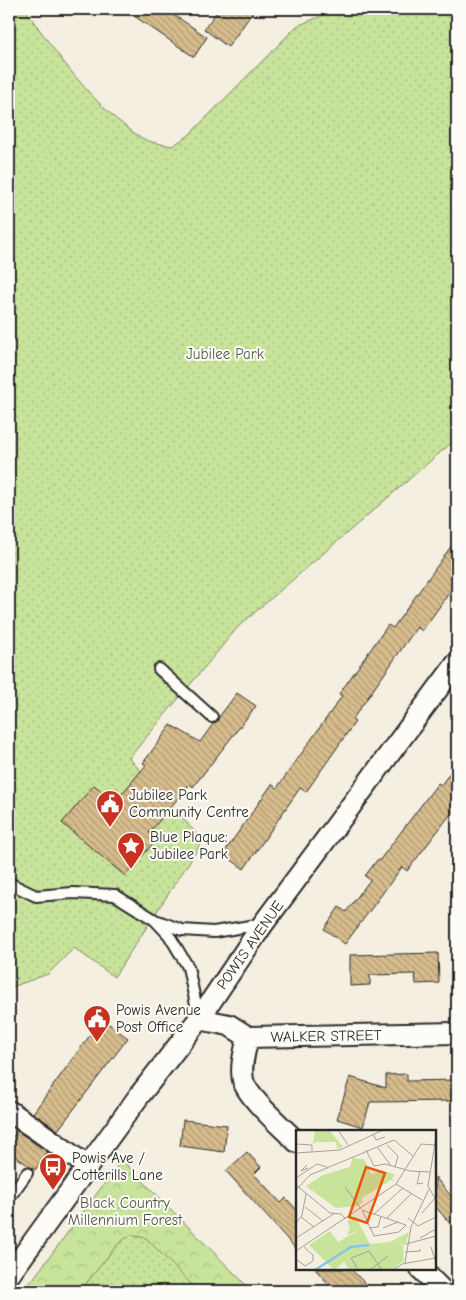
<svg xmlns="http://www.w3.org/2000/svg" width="466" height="1300" font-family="'Comic Neue',sans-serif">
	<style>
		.forest { fill: url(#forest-crowns); stroke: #7a8762 }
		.park { fill: url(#park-dots); stroke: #7a8762 }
		.building { fill: url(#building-back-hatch); stroke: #2b2b2b }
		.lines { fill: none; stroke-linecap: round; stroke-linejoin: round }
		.service-casing { stroke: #2b2b2b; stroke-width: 14 }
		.minor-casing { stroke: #2b2b2b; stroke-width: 24 }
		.service { stroke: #fdfcf7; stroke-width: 10 }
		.minor { stroke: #fdfcf7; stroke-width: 20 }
		.labels { text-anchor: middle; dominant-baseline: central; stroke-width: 4; stroke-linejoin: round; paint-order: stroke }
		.park-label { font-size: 15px; fill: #525947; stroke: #fdfcf7 }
		.poi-label { font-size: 15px; fill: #2b2b2b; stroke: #fdfcf7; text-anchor: start }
		.street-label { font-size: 15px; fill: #2b2b2b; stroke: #fdfcf7 }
		.inset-river { fill: none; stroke: #85c6e6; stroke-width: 2.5 }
		.inset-road { fill: none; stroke: #a4a199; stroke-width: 1 }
		.view { fill: #e8590c; fill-opacity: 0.15; stroke: #e8590c; stroke-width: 2.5 }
		.inset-edge { fill: none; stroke: #2b2b2b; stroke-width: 2.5 }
	</style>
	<defs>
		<pattern id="forest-crowns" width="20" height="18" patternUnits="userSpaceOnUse" patternTransform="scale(1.25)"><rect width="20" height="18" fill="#c8e39a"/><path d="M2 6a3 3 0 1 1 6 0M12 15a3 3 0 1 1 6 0" fill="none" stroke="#acc385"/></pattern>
		<pattern id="park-dots" width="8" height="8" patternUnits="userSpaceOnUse" patternTransform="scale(1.25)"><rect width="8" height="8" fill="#c8e39a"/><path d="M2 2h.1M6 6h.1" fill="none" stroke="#acc385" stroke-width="1.8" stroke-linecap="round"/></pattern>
		<pattern id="building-back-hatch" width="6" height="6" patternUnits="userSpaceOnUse" patternTransform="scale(1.25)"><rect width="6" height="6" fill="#d7bd8d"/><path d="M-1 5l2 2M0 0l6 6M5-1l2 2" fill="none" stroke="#af9a73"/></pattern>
	</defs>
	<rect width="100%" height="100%" fill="#f5efe2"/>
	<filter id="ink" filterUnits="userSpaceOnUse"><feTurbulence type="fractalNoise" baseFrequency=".02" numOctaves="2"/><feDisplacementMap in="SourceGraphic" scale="10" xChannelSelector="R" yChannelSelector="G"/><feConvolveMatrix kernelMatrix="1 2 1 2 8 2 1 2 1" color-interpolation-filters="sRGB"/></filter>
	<g filter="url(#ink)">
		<path class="forest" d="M122 1160 252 1291H24Z"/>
		<path class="park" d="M9 9H25C56 53 95 109 142 138 150 143 163 144 172 146L188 136 297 26 338 9H457V438L238 627 129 758 203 841 114 977 74 948 48 974 9 988Z
			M130 1235 146 1238 198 1291H80L117 1245Z"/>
		<path class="building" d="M124 9H165L207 37 194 57Z
			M219 9H255L228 47 204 29Z
			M457 538V582L422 631 417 627 352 720 355 722 306 792 300 788 244 869 223 854 272 784 277 788 342 696 339 694 388 625 393 628Z
			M237 693 256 706 193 787 190 784 149 833 157 839 125 876 62 823 94 785 115 802 146 765 143 763 171 725 200 742 213 724 217 721 219 717Z
			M457 763V806L407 871 402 867 345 944 324 929 339 907 346 912 370 880 365 876 377 860 379 861 438 783 441 785Z
			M438 953 439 983 416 984 415 974 370 975V985L350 986V955Z
			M102 1019 128 1038 58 1130 33 1113Z
			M407 1074V1081L457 1080V1101L370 1102 363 1127 337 1119 350 1077 386 1088V1075Z
			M183 1120 227 1125 224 1152 180 1146Z
			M17 1131 48 1152 35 1170 9 1152V1143Z
			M247 1152 261 1167 254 1174 281 1203 286 1198 297 1210V1250L226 1171Z
			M435 1177 457 1203V1232L435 1206Z
			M315 1269H351L372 1291H335Z"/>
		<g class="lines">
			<defs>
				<path id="service" d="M159 669 212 717
					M9 883 36 896 73 893 115 895 155 920 169 935 188 967 199 1019
					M158 921 182 930 214 932 262 924
					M9 1198 27 1173"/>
				<path id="minor" d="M199 1019 229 1025 248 1037 457 1033
					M248 1037C245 1051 240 1066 243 1080 246 1096 285 1130 297 1142
					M9 1111 37 1130 87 1166
					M421 1269 443 1291
					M9 1275 139 1096 199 1019 263 924 457 663"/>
			</defs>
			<use href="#service" class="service-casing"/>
			<use href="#minor" class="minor-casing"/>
			<use href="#service" class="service"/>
			<use href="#minor" class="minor"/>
		</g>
	</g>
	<defs>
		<symbol id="civic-pin" viewBox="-11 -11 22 30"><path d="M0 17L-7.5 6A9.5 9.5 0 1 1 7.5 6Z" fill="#c8321e" stroke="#fdfcf7"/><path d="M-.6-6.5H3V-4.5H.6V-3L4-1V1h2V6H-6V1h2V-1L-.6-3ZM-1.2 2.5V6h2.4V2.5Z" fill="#fff"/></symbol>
		<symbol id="sight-pin" viewBox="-11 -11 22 30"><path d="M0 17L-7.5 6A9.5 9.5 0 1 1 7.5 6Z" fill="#c8321e" stroke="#fdfcf7"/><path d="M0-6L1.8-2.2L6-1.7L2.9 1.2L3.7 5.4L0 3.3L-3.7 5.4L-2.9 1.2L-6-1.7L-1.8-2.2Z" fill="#fff"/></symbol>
		<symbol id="bus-pin" viewBox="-11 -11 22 30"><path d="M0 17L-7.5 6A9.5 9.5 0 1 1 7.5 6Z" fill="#c8321e" stroke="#fdfcf7"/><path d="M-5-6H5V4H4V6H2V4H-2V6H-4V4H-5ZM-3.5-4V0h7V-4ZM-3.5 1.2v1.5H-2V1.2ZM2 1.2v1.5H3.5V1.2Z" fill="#fff"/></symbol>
	</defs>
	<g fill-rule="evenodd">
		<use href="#civic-pin" x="94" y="788" width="32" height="43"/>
		<use href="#sight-pin" x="115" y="830" width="32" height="43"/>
		<use href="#civic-pin" x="81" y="1003" width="32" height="43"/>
		<use href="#bus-pin" x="37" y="1151" width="32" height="43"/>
	</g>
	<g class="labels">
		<g class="park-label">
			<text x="225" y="354">Jubilee Park</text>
			<text x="125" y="1203">Black Country<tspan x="125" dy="17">Millennium Forest</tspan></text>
		</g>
		<g class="poi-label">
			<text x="129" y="795">Jubilee Park<tspan x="129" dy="17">Community Centre</tspan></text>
			<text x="150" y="837">Blue Plaque:<tspan x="150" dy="17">Jubilee Park</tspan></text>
			<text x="116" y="1010">Powis Avenue<tspan x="116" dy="17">Post Office</tspan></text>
			<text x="72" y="1158">Powis Ave /<tspan x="72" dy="17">Cotterills Lane</tspan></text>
		</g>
		<g class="street-label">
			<text transform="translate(250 945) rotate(-55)">POWIS AVENUE</text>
			<text transform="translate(326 1036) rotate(-1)">WALKER STREET</text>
		</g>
	</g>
	<g transform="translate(296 1130)">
		<rect width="140" height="140" fill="#f5efe2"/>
		<path d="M101 112 107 116 108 130 97 140H53L48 132 58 124Z" fill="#c8e39a"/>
		<path d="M19 0H33L47 17 41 19 40 12H19L17 15ZM57 26 60 29H68L75 44 87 41 99 44 96 49 100 52 95 50 66 68 67 72 62 76 40 78 10 56 27 45 54 37ZM59 86 74 114 94 112 113 102 109 116 101 112 58 124 38 140 13 115 34 101 42 112 63 100 51 105 54 97 51 91Z" fill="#c8e39a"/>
		<path class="inset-river" d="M19 140 55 117 73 115"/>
		<path class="inset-road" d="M42 0 52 15M77 4 80 10 89 7M140 7 132 56 140 70M0 14 16 15V21M91 15 102 26 99 37M82 18 95 36M70 20 78 36 89 34 114 41 134 42M0 23 44 20 87 0M11 35 5 41 12 38M124 41 121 54 127 53M0 48 21 34 31 37M100 54 126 70M0 55 34 83 45 84 50 89M49 57 65 79M0 60 14 45 98 10 117 26M9 77 27 91M66 80 78 106 103 102 110 95M66 80 110 95M126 83 139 68M78 84 107 58M5 87 18 97M91 88 116 63M112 88 122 96 140 87M0 93 6 85 10 64M73 98 82 97 85 86M87 98 102 92M0 108 39 83M124 108 140 99M110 114 140 106M135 117 140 133M0 121 100 54 125 14 139 15M109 122 124 121V119M0 129 9 136 17 131V125L8 117M109 133 115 97 133 59M61 138 55 128 73 121 86 140M74 140 92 126M98 140 106 134 140 128"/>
		<path class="view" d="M70 37 89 43 71 93 53 87Z"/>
		<rect width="140" height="140" class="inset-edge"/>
	</g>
	<rect width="466" height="1300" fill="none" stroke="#fdfcf7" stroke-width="30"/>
	<rect x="15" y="15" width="436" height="1270" fill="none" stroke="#2b2b2b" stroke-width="2" filter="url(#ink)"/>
</svg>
